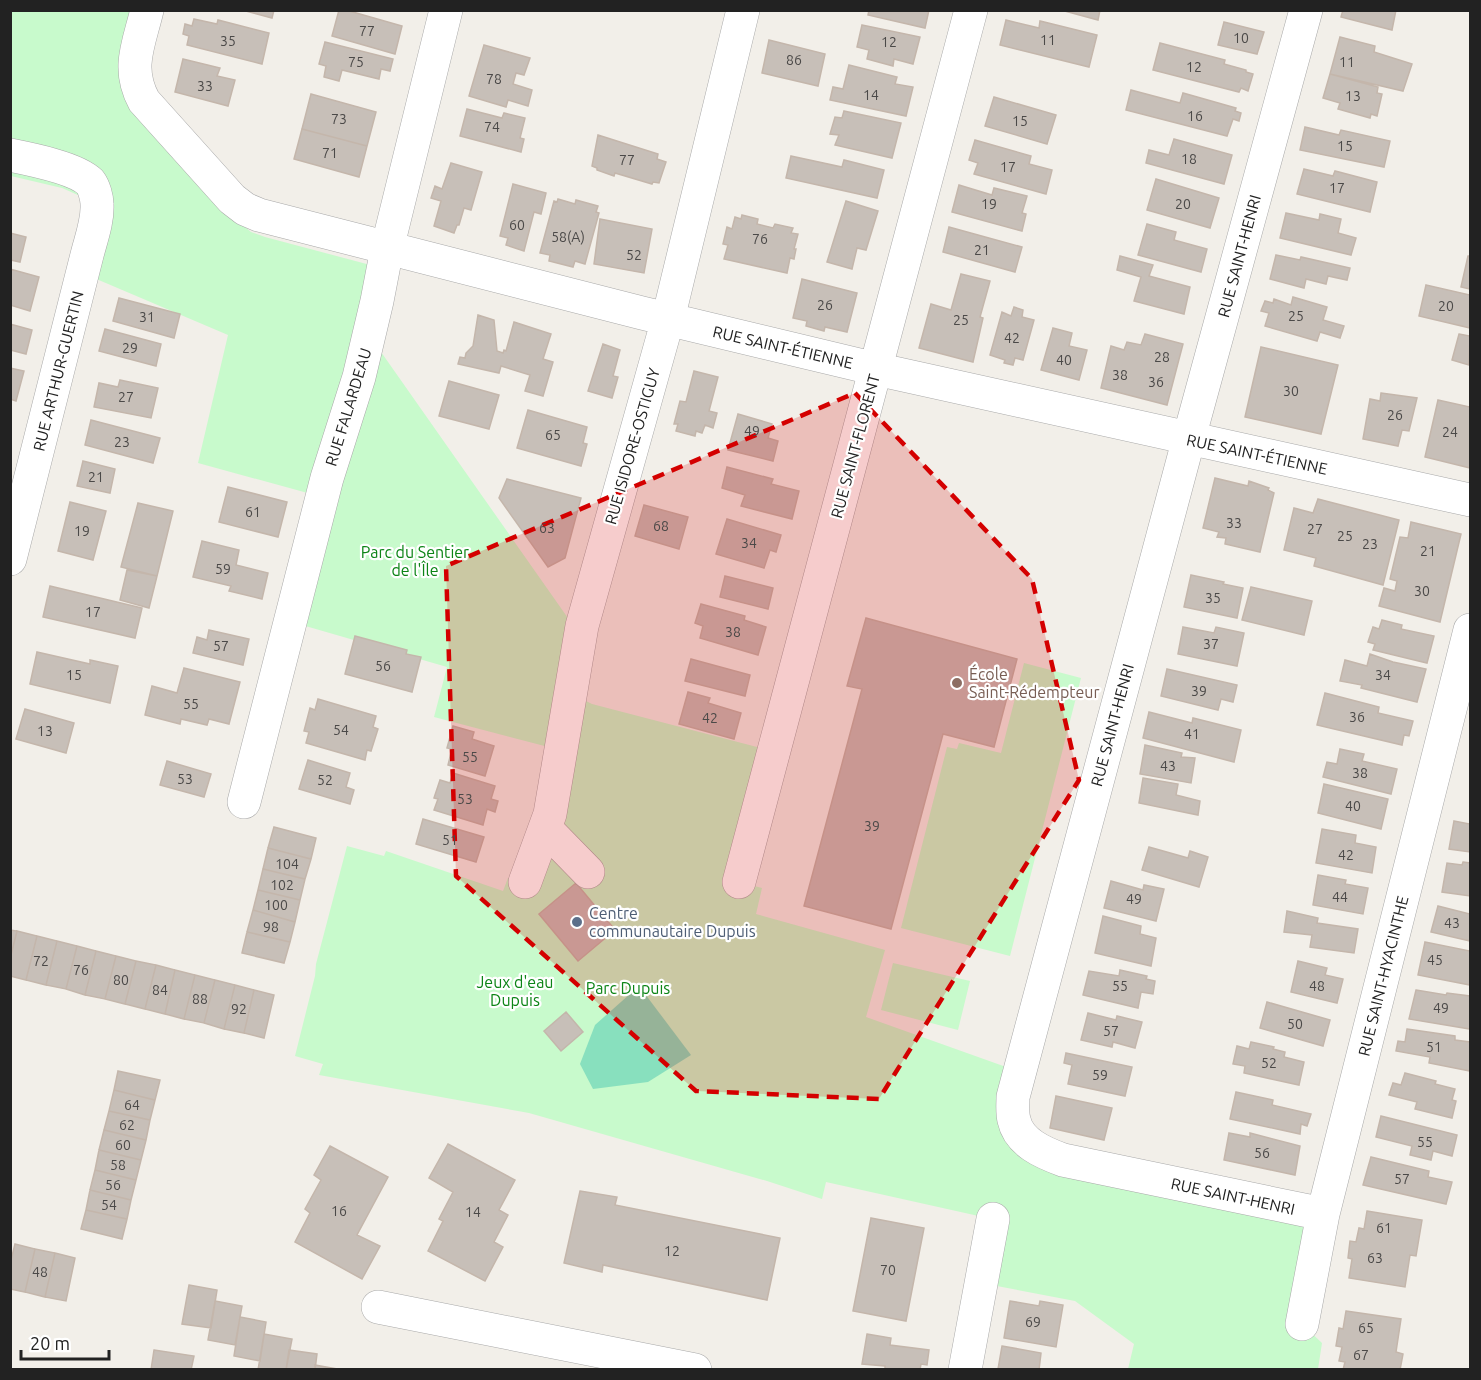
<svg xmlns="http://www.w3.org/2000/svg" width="1481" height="1380" font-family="Ubuntu,sans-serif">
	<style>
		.park { fill: #c8facc }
		.pitch { fill: #88e0be }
		.building { fill: #c7bfb8; stroke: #c4b6ab; stroke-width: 1.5 }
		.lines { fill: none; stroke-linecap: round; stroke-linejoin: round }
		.minor-casing { stroke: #a9a9a9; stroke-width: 34 }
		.minor { stroke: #fff; stroke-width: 33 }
		.marked { fill: #d40000; fill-opacity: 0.2; stroke: #d40000; stroke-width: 4.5; stroke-dasharray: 12 8; stroke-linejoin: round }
		.education-dot { fill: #8d6e63; stroke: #fff; stroke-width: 2 }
		.service-dot { fill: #5c6f8a; stroke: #fff; stroke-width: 2 }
		.labels { text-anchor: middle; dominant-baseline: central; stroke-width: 4.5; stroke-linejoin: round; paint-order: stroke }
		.number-label { font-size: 14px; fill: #4b4948 }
		.street-label { font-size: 16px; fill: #222; stroke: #fff }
		.park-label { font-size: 16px; fill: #0c8416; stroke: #fff }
		.education-label { font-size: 16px; fill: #785e54; stroke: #fff; text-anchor: start }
		.service-label { font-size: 16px; fill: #4e5e75; stroke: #fff; text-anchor: start }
	</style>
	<rect width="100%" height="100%" fill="#f2efe9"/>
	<path class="park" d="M11 11H159L141 86 238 221 251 232 265 237 393 271 374 342 589 648 580 698 592 704 757 747H775L739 882 762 888 756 914 885 950 866 1017 1020 1072 1026 1140 1325 1207 1302 1324 1322 1343 1318 1369H1128L1134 1344 1075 1301 981 1283 992 1219 826 1182 822 1199 767 1181 529 1113 319 1075 323 1064 295 1056 315 976 316 964 347 846 384 856 386 851 503 891 508 878 525 882 560 750 434 717 447 667 302 625 333 500 198 463 228 335 94 278 87 199 62 188 11 176Z
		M1024 663 1081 678 1010 956 901 928 947 747 957 749 959 743 1001 753Z
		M893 963 970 981 958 1030 881 1010Z"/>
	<path class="pitch" d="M639 986 691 1055 648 1082 593 1089 580 1064 595 1025Z"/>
	<path class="building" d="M242 10H274L272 18Z
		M339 10H346L402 26 395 54 332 36Z
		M869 10H929L925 28 868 15Z
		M1061 10H1100L1098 20Z
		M1343 10H1396L1392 30 1341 17Z
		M194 19 217 24 218 20 269 33 262 64 187 45 189 36 183 34 185 24 192 26Z
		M1006 20 1039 28 1040 21 1097 35 1089 67 1000 45Z
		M1224 22 1264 32 1257 54 1218 45Z
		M862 25 920 37 913 64 894 59 893 66 867 59 869 50 857 47Z
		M1340 37 1375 46 1374 52 1412 64 1403 91 1330 74Z
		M769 40 825 54 818 86 762 73Z
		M325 42 393 59 390 71 381 69 379 79 342 70 339 81 324 77 326 66 319 64Z
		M1160 43 1225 60 1224 64 1246 70V72L1253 74 1248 91 1241 88 1239 92 1153 70Z
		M484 45 530 58 524 75 516 73 513 84 532 90 528 106 508 100 506 107 469 96Z
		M183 59 220 68 217 76 235 80 228 106 175 92Z
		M849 65 897 77 895 84 913 87 906 116 830 100 833 87 843 89Z
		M1330 74 1378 87 1377 93 1382 94 1377 116 1371 114 1370 118 1338 109 1340 103 1323 98Z
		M1131 90 1180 103 1183 93 1236 108 1235 111 1241 113 1239 121 1233 119 1227 136 1126 110Z
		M311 94 376 112 367 146 302 129Z
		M994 97 1056 115 1047 144 985 126Z
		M467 109 502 118 504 113 525 118 520 138 524 139 521 152 460 136Z
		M844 111 901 123 892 158 835 145 839 135 830 134 835 117 842 118Z
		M1305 127 1339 135 1341 130 1390 141 1384 167 1300 150Z
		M302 129 367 146 359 177 294 159Z
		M598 135 658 154 657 159 666 162 659 183 653 182 652 184 615 173 614 176 597 170V168L592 166Z
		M1174 139 1232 155 1224 184 1146 163 1149 150 1169 155Z
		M975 140 1031 156 1029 164 1052 170 1046 194 974 174 978 163 969 160Z
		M791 156 842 167 844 160 884 170 877 198 786 178Z
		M451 163 482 172 471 210 464 208 459 225H457L454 233 434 226 441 201 431 198 435 186 442 189Z
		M1304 169 1333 176 1335 171 1377 182 1370 212 1297 194Z
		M1156 179 1219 198 1210 228 1147 210Z
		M513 184 546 193 541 214 534 212 524 251 506 245 508 238 500 236Z
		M959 185 992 195 994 188 1027 196 1022 213 1026 214 1022 231 952 212Z
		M558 199 575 204 576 200 598 206 596 212 599 213 585 264 575 261 573 267 549 261 550 255 540 253 554 201 557 202Z
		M846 201 878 211 866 250 857 248 852 269 827 262Z
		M1286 213 1319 220 1320 214 1341 219 1338 233 1356 238 1351 255 1280 238Z
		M742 215 758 219 757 224 773 228 775 224 793 228 791 233 798 234 794 249H796L794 259 790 258 787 273 724 259 728 245 723 244 727 227 732 229 735 217 741 219Z
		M600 219 652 229 644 273 594 264Z
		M1147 224 1176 232 1174 240 1207 249 1201 272 1138 255Z
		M949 227 1022 247 1015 272 943 252Z
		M10 233 26 237 20 262 10 260Z
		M1276 255 1300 260 1301 257 1350 268 1347 280 1328 276 1326 284 1306 279 1304 288 1270 279Z
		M1120 256 1153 265 1149 276 1190 287 1184 314 1134 301 1141 277 1117 270Z
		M1468 256H1470V289L1461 287Z
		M10 269 39 277 30 311 10 305Z
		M961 274 990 281 980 317 983 318 973 362 919 348 931 304 951 310Z
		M802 279 857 293 847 332 825 327 824 331 806 326 807 321 793 318Z
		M1426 285 1470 295V328L1419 316Z
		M1293 297 1327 307 1323 320 1344 326 1340 338 1320 332 1317 341 1265 326 1269 313 1261 311 1265 301 1273 303 1274 299 1291 305Z
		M119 298 180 314 174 338 113 321Z
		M1014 307 1023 310 1022 317 1034 320 1023 360 1015 358 1013 365 1004 363 1005 360 990 355 1002 312 1011 316Z
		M478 315 494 320 497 351 503 353 504 350 506 351 514 322 551 334 543 359 553 362 543 396 525 391 530 375 501 366 499 373 458 364 460 357 465 358 466 353 473 346Z
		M10 324 32 330 26 354 10 350Z
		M1053 328 1072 333 1069 346 1087 350 1079 380 1041 370Z
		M105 329 161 344 156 366 99 351Z
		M1145 334 1183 344 1167 405 1101 388 1111 346 1124 350 1127 342 1141 345Z
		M1459 334 1470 336 1469 365 1452 360Z
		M603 344 620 350 613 376 618 377 612 398 588 391Z
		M1261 347 1338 365 1321 434 1245 417Z
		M10 368 24 371 16 401 10 399Z
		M694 371 718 377 709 411 717 413 713 428 705 425 702 433 696 431 695 436 676 431 678 424H674L680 401 686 402Z
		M120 380 158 388 151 418 94 407 99 383 118 387Z
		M449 381 499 395 489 429 439 416Z
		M1381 393 1417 398 1409 431 1402 430 1398 446 1363 439 1370 399 1380 401Z
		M1438 400 1470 407V468L1425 457Z
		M528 410 587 427 583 443 587 444 581 466 517 448Z
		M738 414 772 424 768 438 778 441 773 461 728 450Z
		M91 420 160 438 153 463 85 445Z
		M83 461 115 469 110 493 77 486Z
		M727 467 773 479 771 484 799 491 792 519 741 506 745 495 722 488Z
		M1215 478 1248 486 1249 481 1269 488 1268 490 1274 493 1260 552 1225 544 1226 538 1217 537 1219 532 1203 528Z
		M507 479 581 498 565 558 548 567 499 498Z
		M228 487 287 502 278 537 219 522Z
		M1318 499 1399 520 1383 585 1314 566 1316 558 1284 550 1294 508 1313 513Z
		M70 502 106 511 93 560 58 551Z
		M138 503 173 511 157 576 121 567Z
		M644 505 688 517 679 549 635 536Z
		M727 519 781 535 776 552 770 550 764 568 716 554Z
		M1411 522 1461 534 1440 622 1379 606 1384 588 1395 591 1397 581 1390 579 1400 537 1408 538Z
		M202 541 239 550 236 565 268 573 262 599 229 591 231 586 193 577Z
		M127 570 157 576 149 608 120 600Z
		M1191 575 1224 582 1223 584 1243 588 1237 618 1184 607Z
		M725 576 773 588 768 609 720 597Z
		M50 586 142 608 135 638 43 617Z
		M1251 587 1312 601 1304 635 1242 620Z
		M701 604 745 616 744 620 766 627 758 655 700 638 703 626 695 623Z
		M866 618 1017 659 994 747 943 734 891 929 804 906 862 689 847 686Z
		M1382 620 1402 625 1401 629 1434 636 1427 663 1373 650 1375 644 1368 642 1373 627 1379 629Z
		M1183 627 1214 633 1216 627 1244 633 1237 666 1178 654Z
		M209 630 249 639 243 665 193 653 197 637 207 640Z
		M355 636 407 650 406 654 421 657 412 692 345 674Z
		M37 652 90 664V660L118 666 110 703 30 684Z
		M1370 654 1393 662 1426 669 1417 702 1361 688 1362 685 1340 681 1345 660 1367 666Z
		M691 659 750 675 745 696 685 681Z
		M184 668 240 682 229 724 209 719 207 725 181 719 180 724 145 715 152 686 177 693Z
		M1167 669 1237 685 1233 702 1221 699 1218 710 1161 696Z
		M688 692 710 698 708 703 741 713 734 739 679 724Z
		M1325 693 1379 707 1378 713 1413 721 1409 736 1404 735 1402 745 1317 725Z
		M318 699 376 716 373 727 378 729 371 751 367 750 365 760 306 743 309 732 304 731 310 708 315 710Z
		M25 709 74 723 66 753 16 739Z
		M1149 712 1192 723 1193 718 1241 730 1234 762 1143 738Z
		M453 726 474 732 472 739 494 746 485 776 448 765 452 749 447 748Z
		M1145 745 1182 753 1181 757 1195 758 1191 783 1140 774Z
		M1340 749 1364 754 1362 761 1397 769 1391 794 1323 777 1327 762 1337 764Z
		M308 760 350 773 346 787 354 790 350 804 299 789Z
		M167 761 211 774 204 797 160 785Z
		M453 773 495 786 491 799 498 801 495 812 487 809 483 825 434 810 438 799 434 798 440 780 450 783Z
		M1143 778 1178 784 1176 795 1200 801 1198 815 1139 803Z
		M1324 784 1388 799 1381 829 1318 813Z
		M423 819 484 837 476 862 416 844Z
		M1454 821 1470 824V852L1449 849Z
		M274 827 316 838 311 859 268 848Z
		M1322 829 1356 835 1355 843 1376 847 1372 873 1316 863Z
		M1149 847 1188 858 1190 851 1208 857 1199 887 1142 870Z
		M268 848 311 859 305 879 263 869Z
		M1463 862 1470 863V896L1442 892 1447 863 1462 865Z
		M263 869 305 879 300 900 258 890Z
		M1318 875 1346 880 1345 884 1368 888 1363 914 1313 905Z
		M1111 881 1143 890 1144 885 1164 889 1156 921 1104 908Z
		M576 883 615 930 578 961 539 914Z
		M258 890 300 900 295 922 253 910Z
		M1438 906 1470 914V941L1431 932Z
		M253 910 295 922 290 942 247 932Z
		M1287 911 1318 918 1317 923 1358 929 1354 953 1310 947 1312 935 1284 932Z
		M1103 916 1141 926 1140 934 1156 938 1151 966 1095 953Z
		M10 930 17 931 10 959Z
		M17 931 37 936 26 980 10 976V959Z
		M247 932 290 942 284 963 242 953Z
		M37 936 57 941 46 985 26 980Z
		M57 941 77 946 66 989 46 985Z
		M1425 942 1470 951V985L1418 975Z
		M77 946 96 951 85 995 66 989Z
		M96 951 116 956 105 999 85 995Z
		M116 956 136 961 125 1004 105 999Z
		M136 961 156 965 145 1009 125 1004Z
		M1298 961 1327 968 1325 975 1343 979 1337 1003 1291 992Z
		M156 965 175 970 165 1014 145 1009Z
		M175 970 195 975 184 1019 165 1014Z
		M1120 970 1147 976 1146 979 1155 981 1153 994 1141 992 1138 1008 1083 995 1089 971 1119 976Z
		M195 975 215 980 204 1023 184 1019Z
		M215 980 235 985 224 1029 204 1023Z
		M235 985 254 990 244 1033 224 1029Z
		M254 990 274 995 264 1038 244 1033Z
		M1416 990 1446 995 1447 993 1470 996V1029L1409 1019Z
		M1267 1002 1330 1020 1323 1046 1260 1028Z
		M566 1012 583 1032 561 1051 544 1031Z
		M1088 1013 1116 1020 1117 1016 1142 1022 1135 1048 1113 1042 1112 1047 1081 1040Z
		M1407 1029 1455 1036V1040L1470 1042V1071L1429 1063 1430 1057 1396 1051 1398 1041 1405 1042Z
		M1251 1042 1274 1047 1273 1049 1285 1052 1284 1057 1304 1062 1299 1085 1244 1073 1245 1066 1233 1064 1237 1046 1249 1049Z
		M1066 1053 1132 1067 1125 1096 1068 1084 1072 1065 1064 1063Z
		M118 1071 160 1080 155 1100 114 1090Z
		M1405 1073 1436 1081 1435 1084 1455 1089 1452 1100 1456 1101 1452 1118 1415 1109 1417 1102 1389 1095 1393 1083 1401 1085Z
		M114 1090 155 1100 150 1120 109 1111Z
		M1236 1092 1273 1100 1272 1105 1311 1114 1307 1126 1301 1124 1300 1134 1230 1119Z
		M1056 1096 1112 1108 1104 1140 1050 1128Z
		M109 1111 150 1120 146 1140 104 1130Z
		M1381 1116 1457 1135 1452 1156 1433 1151 1431 1160 1410 1155 1412 1146 1376 1137Z
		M104 1130 146 1140 141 1160 99 1150Z
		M1229 1133 1250 1137V1133L1300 1146 1295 1175 1224 1160Z
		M448 1144 515 1180 499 1210 508 1215 494 1242 503 1247 485 1281 428 1251 443 1221 439 1219 453 1192 429 1178Z
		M330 1146 388 1177 357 1235 380 1246 362 1279 295 1242 310 1213 305 1209 321 1180 314 1175Z
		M99 1150 141 1160 136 1180 95 1170Z
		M1371 1157 1429 1171 1428 1177 1452 1182 1446 1204 1363 1185Z
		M95 1170 136 1180 131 1200 90 1190Z
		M90 1190 131 1200 127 1219 86 1210Z
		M580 1191 617 1197 615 1205 780 1238 767 1300 603 1265 602 1272 564 1263Z
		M86 1210 127 1219 122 1239 81 1229Z
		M1367 1211 1422 1220 1416 1256 1410 1255 1405 1287 1349 1278 1352 1259 1348 1258 1350 1241 1356 1242 1359 1228 1364 1229Z
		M871 1218 924 1228 906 1321 853 1311Z
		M15 1244 35 1249 25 1292 10 1289V1264Z
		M35 1249 55 1253 45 1297 25 1292Z
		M55 1253 75 1258 66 1301 45 1297Z
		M189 1285 217 1290 211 1328 182 1324Z
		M215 1301 242 1306 235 1345 208 1340Z
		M1010 1301 1039 1306 1040 1301 1063 1305 1056 1347 1004 1338Z
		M1346 1311 1401 1319 1396 1352 1403 1354 1400 1370H1343L1345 1362 1339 1361 1342 1347 1336 1346 1339 1328 1343 1329Z
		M240 1317 266 1322 260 1361 234 1356Z
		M264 1334 292 1339 286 1370H258Z
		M867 1334 891 1338 890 1345 929 1350 927 1365 921 1364 920 1370H885V1366L862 1364Z
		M1002 1346 1041 1353 1039 1370 998 1369Z
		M154 1350 194 1356 191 1370H151Z
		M289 1350 317 1354 315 1370H286Z
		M315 1365 343 1370H315Z"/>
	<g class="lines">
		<defs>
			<path id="minor" d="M147 10C139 44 126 68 144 101L232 199 245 209 259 215 642 313 876 369 1470 500
				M1306 10 1189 438 1013 1097C1013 1104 1012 1113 1014 1120 1019 1143 1044 1153 1063 1160L1323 1214
				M10 155C30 159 76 168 90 182 94 187 97 198 97 204 98 221 91 239 87 255L10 559
				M244 802 327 478 359 377 377 301 387 249 446 10
				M545 828 588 872
				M525 882 550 814 582 626 668 319 743 10
				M739 882 971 10
				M378 1307 695 1370
				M1302 1324 1323 1214 1470 630
				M965 1370 993 1219"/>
		</defs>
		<use href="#minor" class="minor-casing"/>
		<use href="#minor" class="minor"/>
	</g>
	<path class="marked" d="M855 393 1032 579 1079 780 879 1099 696 1091 456 876 446 566Z"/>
	<circle class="education-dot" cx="957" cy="683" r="6"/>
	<circle class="service-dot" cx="577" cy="922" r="6"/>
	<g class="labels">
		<g class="number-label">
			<text x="367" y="31">77</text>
			<text x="1241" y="38">10</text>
			<text x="1048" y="40">11</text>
			<text x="228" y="41">35</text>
			<text x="889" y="42">12</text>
			<text x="794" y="60">86</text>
			<text x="356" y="62">75</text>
			<text x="1347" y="62">11</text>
			<text x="1194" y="67">12</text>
			<text x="494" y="79">78</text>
			<text x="205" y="86">33</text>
			<text x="871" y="95">14</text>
			<text x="1353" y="96">13</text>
			<text x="1195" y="116">16</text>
			<text x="339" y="119">73</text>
			<text x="1020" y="121">15</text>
			<text x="492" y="127">74</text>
			<text x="1345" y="146">15</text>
			<text x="330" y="153">71</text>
			<text x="1189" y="159">18</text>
			<text x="627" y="160">77</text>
			<text x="1008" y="167">17</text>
			<text x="1337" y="188">17</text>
			<text x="989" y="204">19</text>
			<text x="1183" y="204">20</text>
			<text x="517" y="225">60</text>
			<text x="568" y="237">58(A)</text>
			<text x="760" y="239">76</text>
			<text x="982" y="250">21</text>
			<text x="634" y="255">52</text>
			<text x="825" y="305">26</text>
			<text x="1446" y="306">20</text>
			<text x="1296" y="316">25</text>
			<text x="147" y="317">31</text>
			<text x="961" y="320">25</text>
			<text x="1012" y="338">42</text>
			<text x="130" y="348">29</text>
			<text x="1162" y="357">28</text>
			<text x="1064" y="360">40</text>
			<text x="1120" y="375">38</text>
			<text x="1156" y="382">36</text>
			<text x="1291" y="391">30</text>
			<text x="126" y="397">27</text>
			<text x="1395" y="415">26</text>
			<text x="752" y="431">49</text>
			<text x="1450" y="432">24</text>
			<text x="553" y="435">65</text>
			<text x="122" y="442">23</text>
			<text x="96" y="477">21</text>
			<text x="253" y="512">61</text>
			<text x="1234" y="523">33</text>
			<text x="661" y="526">68</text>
			<text x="547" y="528">63</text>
			<text x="1315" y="529">27</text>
			<text x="82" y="531">19</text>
			<text x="1345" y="536">25</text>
			<text x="749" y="543">34</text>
			<text x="1370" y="544">23</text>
			<text x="1428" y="551">21</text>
			<text x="223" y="569">59</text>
			<text x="1422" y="591">30</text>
			<text x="1213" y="598">35</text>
			<text x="93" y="612">17</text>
			<text x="733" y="632">38</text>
			<text x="1211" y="644">37</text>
			<text x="221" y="646">57</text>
			<text x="383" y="666">56</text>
			<text x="74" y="675">15</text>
			<text x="1383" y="675">34</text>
			<text x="1199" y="691">39</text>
			<text x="191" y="704">55</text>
			<text x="1357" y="717">36</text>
			<text x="710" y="718">42</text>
			<text x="341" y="730">54</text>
			<text x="45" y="731">13</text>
			<text x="1192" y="734">41</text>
			<text x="470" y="757">55</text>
			<text x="1168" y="766">43</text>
			<text x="1360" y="773">38</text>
			<text x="185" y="779">53</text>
			<text x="325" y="780">52</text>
			<text x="465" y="799">53</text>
			<text x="1353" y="806">40</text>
			<text x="872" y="826">39</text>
			<text x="450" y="840">51</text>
			<text x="1346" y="855">42</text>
			<text x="287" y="864">104</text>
			<text x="282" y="885">102</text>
			<text x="1340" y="897">44</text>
			<text x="1134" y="899">49</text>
			<text x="276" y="905">100</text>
			<text x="1452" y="923">43</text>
			<text x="271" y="927">98</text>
			<text x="1435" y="960">45</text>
			<text x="41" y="961">72</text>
			<text x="81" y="970">76</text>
			<text x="121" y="980">80</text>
			<text x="1120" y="986">55</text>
			<text x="1317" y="986">48</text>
			<text x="160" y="990">84</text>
			<text x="200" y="999">88</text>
			<text x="1441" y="1008">49</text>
			<text x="239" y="1009">92</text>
			<text x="1295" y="1024">50</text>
			<text x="1111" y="1031">57</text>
			<text x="1434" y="1047">51</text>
			<text x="1269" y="1063">52</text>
			<text x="1100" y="1075">59</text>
			<text x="132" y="1105">64</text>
			<text x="127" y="1125">62</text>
			<text x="1425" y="1142">55</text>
			<text x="123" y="1145">60</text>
			<text x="1262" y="1153">56</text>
			<text x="118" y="1165">58</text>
			<text x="1402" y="1179">57</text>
			<text x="113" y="1185">56</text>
			<text x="109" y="1205">54</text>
			<text x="339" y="1211">16</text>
			<text x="473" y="1212">14</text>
			<text x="1384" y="1228">61</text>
			<text x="672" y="1251">12</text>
			<text x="1375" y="1258">63</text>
			<text x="888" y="1270">70</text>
			<text x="40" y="1272">48</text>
			<text x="1033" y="1322">69</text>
			<text x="1366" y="1328">65</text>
			<text x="1361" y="1355">67</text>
		</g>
		<g class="street-label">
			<text transform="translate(1239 256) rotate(-75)">RUE SAINT-HENRI</text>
			<text transform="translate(783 347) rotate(13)">RUE SAINT-ÉTIENNE</text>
			<text transform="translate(58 371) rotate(-76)">RUE ARTHUR-GUERTIN</text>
			<text transform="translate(348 407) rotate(-73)">RUE FALARDEAU</text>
			<text transform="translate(632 446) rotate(-74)">RUE ISIDORE-OSTIGUY</text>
			<text transform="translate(855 446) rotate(-75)">RUE SAINT-FLORENT</text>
			<text transform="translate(1257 454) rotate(12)">RUE SAINT-ÉTIENNE</text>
			<text transform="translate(1112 725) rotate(-75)">RUE SAINT-HENRI</text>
			<text transform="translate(1383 976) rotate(-76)">RUE SAINT-HYACINTHE</text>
			<text transform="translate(1233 1196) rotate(12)">RUE SAINT-HENRI</text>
		</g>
		<g class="park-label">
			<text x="415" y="552">Parc du Sentier<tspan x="415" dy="18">de l'Île</tspan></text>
			<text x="515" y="982">Jeux d'eau<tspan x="515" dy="18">Dupuis</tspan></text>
			<text x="628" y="988">Parc Dupuis</text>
		</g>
		<g class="education-label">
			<text x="969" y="674">École<tspan x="969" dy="18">Saint-Rédempteur</tspan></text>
		</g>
		<g class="service-label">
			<text x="589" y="913">Centre<tspan x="589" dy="18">communautaire Dupuis</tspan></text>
		</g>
	</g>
	<rect width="1481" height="1380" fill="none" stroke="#222222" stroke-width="24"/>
	<path d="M21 1350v9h88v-9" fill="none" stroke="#222222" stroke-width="3"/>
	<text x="30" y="1350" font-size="18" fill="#222222" stroke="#ffffff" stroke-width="4.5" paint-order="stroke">20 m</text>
</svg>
